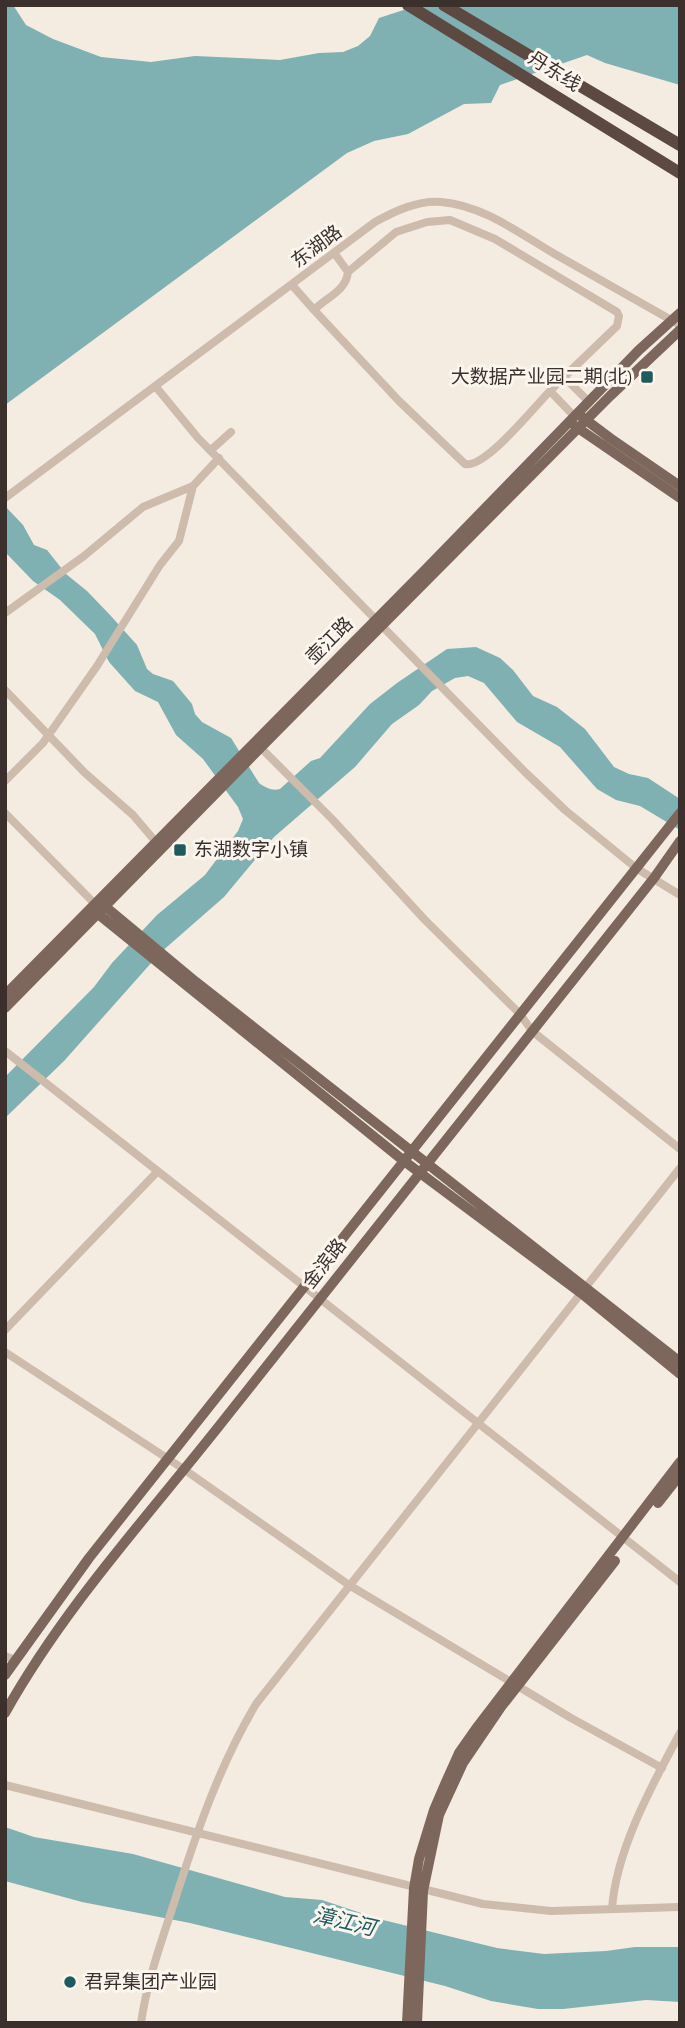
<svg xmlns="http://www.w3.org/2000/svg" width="685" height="2028" font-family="'Alegreya Sans','Noto Sans SC',sans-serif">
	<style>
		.water { fill: #7fb0b2 }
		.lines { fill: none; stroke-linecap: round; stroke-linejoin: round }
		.minor { stroke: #cdbbac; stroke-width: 8 }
		.major { stroke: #7d675c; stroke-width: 10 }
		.highway { stroke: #5c4a42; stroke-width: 12 }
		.poi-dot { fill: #1f5a5e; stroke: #fbf5ee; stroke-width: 2.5 }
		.labels { text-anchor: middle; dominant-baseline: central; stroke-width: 6; stroke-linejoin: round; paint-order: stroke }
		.street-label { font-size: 19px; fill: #3b302b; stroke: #fbf5ee }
		.poi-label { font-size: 19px; fill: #3b302b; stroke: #fbf5ee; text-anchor: start }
		.water-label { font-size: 21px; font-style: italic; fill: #1f5a5e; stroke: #fbf5ee }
	</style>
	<rect width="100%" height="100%" fill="#f4ebe1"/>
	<path class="water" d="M5 5H13L26 25 53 39 101 57 151 62 195 56 280 60 319 53 343 52 358 46 370 36 379 18 419 5H680V85L605 63 587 55 500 85 491 103 464 104 408 134 374 141 347 153 5 405Z
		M5 506 23 525 34 545 47 550 66 574 87 591 110 615 137 645 147 669 153 674 173 681 192 704 195 714 202 722 231 738 259 783C266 788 272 791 280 789L311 761 320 758 370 704 397 683 447 649 476 647 500 658 513 670 533 696 557 707 585 729 614 767 629 774 648 778 680 799V830L640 806 616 800 597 789 560 747 517 722 484 683 468 676 455 678 432 691 419 705 392 724 355 767 274 837 224 897 160 953 64 1061 5 1118V1077L94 987 112 963 157 915 205 875 238 831 243 819 238 807 203 759 176 735 158 702 135 691 109 662 95 634 60 600 33 581 7 554Z
		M5 1827 34 1837 133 1854 285 1897 322 1900 379 1919 497 1948 544 1954 606 1951 635 1947H680V2002L646 2000 563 2009H538L491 2001 445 1986 190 1923 82 1902 5 1881Z"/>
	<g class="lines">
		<path class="minor" d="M335 254 348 272 396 232 427 222 450 220 495 239 617 312 619 316 617 326 564 377
			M348 272C346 291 327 297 314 310L399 401 465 464C485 469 535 406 550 391
			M292 285 314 310
			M156 387 198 438 525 772 565 810 636 868 680 895
			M574 416 550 391 564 377 589 402
			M211 450 231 432
			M5 498 375 222C395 211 418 200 441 202 482 205 519 233 553 253 596 277 637 301 680 325
			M5 613 84 556 143 507 193 486 219 458
			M5 690 85 773 133 815 156 842
			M258 745 332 819 425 920 520 1014 532 1031 680 1149
			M5 781 43 743 97 666 160 565 179 541 193 486
			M5 813 95 904
			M5 1051 680 1582
			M5 1330 157 1172
			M5 1352 185 1470 349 1585 571 1718 662 1768
			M5 1656 15 1660
			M5 1785 483 1904 551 1911 680 1907
			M612 1909C616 1850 652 1785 680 1733
			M141 2023C147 1981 161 1943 174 1903 196 1834 219 1766 256 1704L680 1168"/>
		<path class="major" d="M582 417 610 438 680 486
			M575 426 680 498
			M101 903 196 982 680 1362
			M92 909 404 1161 581 1293 680 1374
			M5 995 427 568 639 350 680 313
			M5 1008 278 730 610 396 680 330
			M658 1503 680 1475
			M5 1675 89 1558 680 813
			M5 1713C66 1604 151 1513 227 1416 369 1236 512 1057 654 878L680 841
			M407 2023 414 1888 419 1859 434 1810 446 1782 459 1753 478 1726 680 1462
			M417 2023 423 1891 439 1815 463 1763 501 1707 615 1561"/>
		<path class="highway" d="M408 5 680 173
			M444 5 680 145"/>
	</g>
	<g class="poi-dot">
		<rect x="640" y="370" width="14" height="14" rx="3.5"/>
		<rect x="173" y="843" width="14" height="14" rx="3.5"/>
		<circle cx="70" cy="1982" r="7"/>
	</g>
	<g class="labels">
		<g class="street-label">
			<text transform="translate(554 72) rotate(32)">丹东线</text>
			<text transform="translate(317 247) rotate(-37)">东湖路</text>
			<text transform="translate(330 641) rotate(-45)">壶江路</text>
			<text transform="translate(325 1264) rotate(-52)">金滨路</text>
		</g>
		<g class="poi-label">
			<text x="633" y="377" text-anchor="end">大数据产业园二期(北)</text>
			<text x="194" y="850">东湖数字小镇</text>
			<text x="84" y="1982">君昇集团产业园</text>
		</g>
		<g class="water-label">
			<text transform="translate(344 1922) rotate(13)">漳江河</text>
		</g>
	</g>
	<rect width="685" height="2028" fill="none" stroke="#3b302b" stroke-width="14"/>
</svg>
